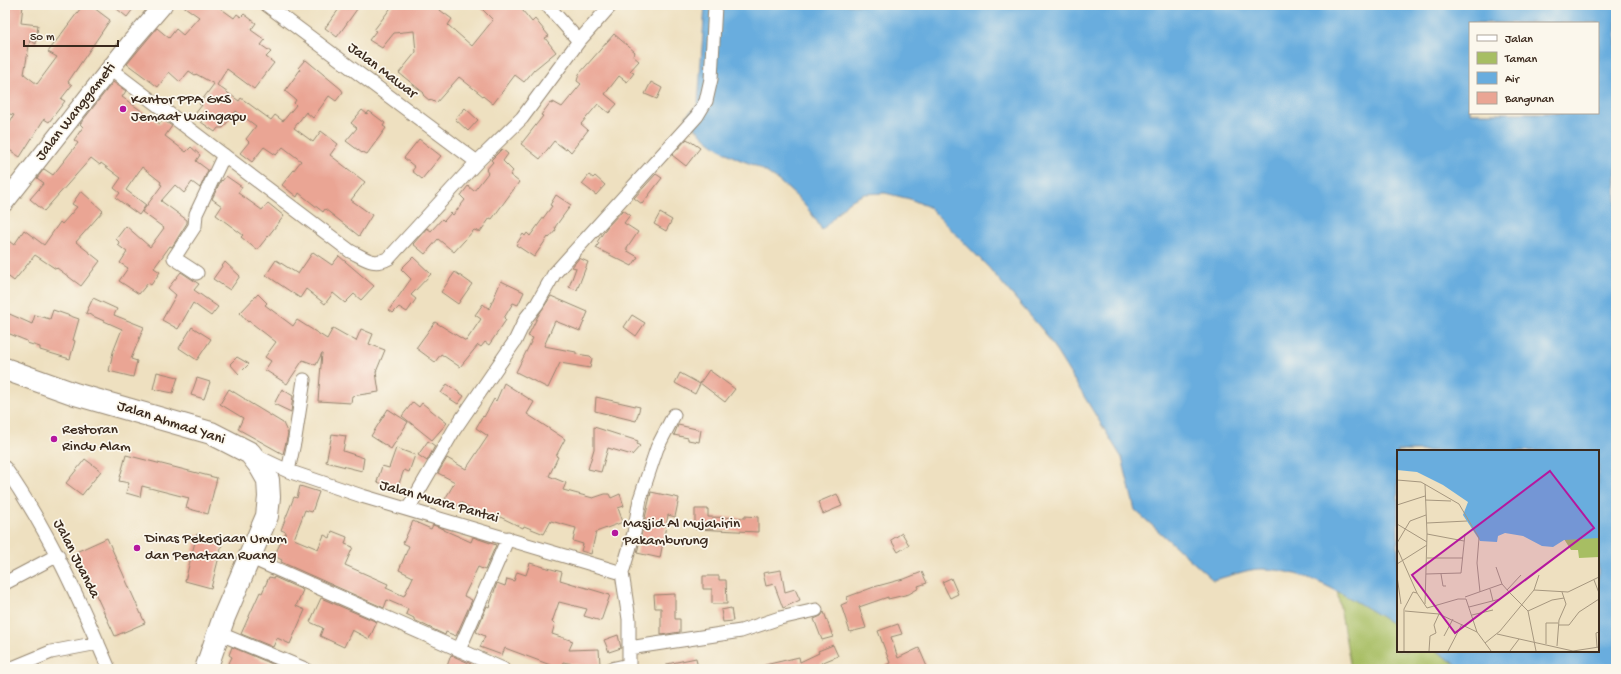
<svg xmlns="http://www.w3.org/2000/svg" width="1621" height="674" font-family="'Gochi Hand',sans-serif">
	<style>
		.green { fill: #a7be63; stroke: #717440 }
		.water { fill: #69adde; stroke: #526c7e; fill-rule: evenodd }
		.building { fill: #eaa594 }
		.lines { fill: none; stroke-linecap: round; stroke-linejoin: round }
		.street-casing { stroke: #94856f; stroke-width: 15 }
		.secondary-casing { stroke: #94856f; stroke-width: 20 }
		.highway-casing { stroke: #94856f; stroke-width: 24 }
		.street { stroke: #fff; stroke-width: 13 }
		.secondary { stroke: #fff; stroke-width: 18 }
		.highway { stroke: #fff; stroke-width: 22 }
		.poi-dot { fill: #b5179e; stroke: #fbf7ec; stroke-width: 1.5 }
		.labels { text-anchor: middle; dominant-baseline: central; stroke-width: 3.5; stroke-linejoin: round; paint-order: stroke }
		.street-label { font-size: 15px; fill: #3b2a1e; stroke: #fbf7ec }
		.poi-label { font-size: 15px; fill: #3b2a1e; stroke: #fbf7ec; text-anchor: start }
		.inset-road { fill: none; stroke: #a6977f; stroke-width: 1 }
		.view { fill: #b5179e; fill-opacity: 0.15; stroke: #b5179e; stroke-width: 2 }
		.inset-edge { fill: none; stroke: #3b2a1e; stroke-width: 2 }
	</style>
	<rect width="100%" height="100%" fill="#fbf7ec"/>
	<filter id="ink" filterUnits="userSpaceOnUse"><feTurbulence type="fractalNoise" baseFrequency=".025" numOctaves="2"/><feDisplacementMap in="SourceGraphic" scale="8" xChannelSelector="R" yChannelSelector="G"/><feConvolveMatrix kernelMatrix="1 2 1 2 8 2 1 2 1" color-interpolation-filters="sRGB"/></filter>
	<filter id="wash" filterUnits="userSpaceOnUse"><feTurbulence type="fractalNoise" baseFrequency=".012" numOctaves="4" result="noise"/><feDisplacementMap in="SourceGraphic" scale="16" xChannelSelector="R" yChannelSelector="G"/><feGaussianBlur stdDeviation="0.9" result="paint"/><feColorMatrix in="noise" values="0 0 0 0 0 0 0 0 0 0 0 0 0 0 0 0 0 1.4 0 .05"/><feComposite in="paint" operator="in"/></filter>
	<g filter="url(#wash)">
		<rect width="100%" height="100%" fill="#eee0c0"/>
		<path class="green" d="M1336 585 1398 625V651H1438L1466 669H1351Z"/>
		<path class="water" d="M705 5H1616V669H1463L1436 651H1598V451H1398V627C1357 603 1311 569 1261 569 1246 569 1228 577 1213 580L1135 510 1122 458 1045 333 989 268 929 207 910 199 885 193 864 194 848 202 822 230C808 204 785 184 760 168 751 163 741 161 732 156 713 146 698 133 686 116L698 104ZM1470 23H1598V113H1470Z"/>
		<g id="blocks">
			<path class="building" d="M5 5H23L21 23 38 25 36 44 30 40 24 74 37 84 57 57 48 52 83 5H90L110 20 68 82 72 85 61 99 65 101 49 122 44 119 20 157 5 147V130L14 115 5 113Z
				M112 5H136L127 17Z
				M182 5H216L234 18 237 14 241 17 244 14 256 23 251 30 265 40 261 45 271 52 266 57 274 63 254 89 227 69 217 85 239 101 241 98 271 120 275 115 283 121 296 105 294 103 296 100 285 91 300 70 298 68 304 61 306 60 341 89 343 92 336 101 329 96 313 118 306 112 294 128 313 142 321 131 338 144 330 155 365 182 351 200 372 215 359 236 325 209 323 212 299 193 297 197 282 185 301 161 283 147 276 155 264 147 252 162 240 153 249 142 246 139 256 126 236 111 223 128H218L215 132 201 122 203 120 195 114 202 105 199 104 214 84 196 74 195 75 189 71 180 82 169 72 158 87 127 64 157 28 169 38 176 29 183 35 199 17Z
				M342 5H360L337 37 325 28Z
				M393 5H433L452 19 448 25 472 46 493 20 478 5H518L532 22 535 19 549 36 545 38 556 52 534 70 524 82 515 75 493 104 459 77 436 103 431 100 430 101 423 95 424 93 399 73 416 52 414 31 394 33 382 48 369 40 376 31 374 30Z
				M614 34 635 52 633 56 639 61 630 71 634 73 627 82 619 76 605 94 617 104 609 113 598 104 581 124 588 130 571 152 567 148 566 150 554 141 540 159 521 144 543 116 541 115 550 103 552 104 553 102 562 107 581 84 577 81 579 74Z
				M113 82 126 91 122 97 160 124 163 120 172 126 165 136 186 152 191 147 200 155 196 161 208 170 200 188 192 182 184 193 175 185 161 201 187 220V223L172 247 170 246 154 268 160 272 151 285 148 283 139 294 119 281 128 268 120 263 127 252 118 245 119 242 116 239 126 226 150 247 164 228 142 212 162 185 160 184 161 182 142 167 126 190 146 205 139 215 116 198 120 193 114 188 121 178 101 163 100 165 91 158 44 211 30 199 44 183 37 178 44 169 53 175 78 143 74 140 83 127 80 124Z
				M651 82 662 88 657 99 645 94Z
				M465 108 478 120 468 131 455 119Z
				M362 110 367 114 369 111 385 123 383 126 386 128 367 154 363 152 362 153 346 141 357 128 351 123Z
				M419 139 441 156 422 179 412 171 415 167 404 158Z
				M687 139 700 148 686 166 672 155Z
				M502 149 508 154 503 161 513 171 510 175 519 182 492 219 490 218 480 232 474 230 454 252 438 239 425 254 413 244 427 228 431 231 442 219 444 221 451 213 453 215 465 200 461 196 462 194 468 186 474 191 488 173 486 170 493 162 491 160Z
				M656 174 662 178 642 204 634 198Z
				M589 175 593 178 595 176 605 185 596 195 582 184Z
				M226 176 242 187 238 193 262 210 268 203 284 216 257 250 241 237 243 235 216 215 222 206 212 199 221 180 222 181Z
				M81 191 103 211 76 242 100 261 81 286 57 268 56 269 35 255 14 281 5 274V238L14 245 24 230 44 245 60 222 62 224 77 207 72 204Z
				M556 195 571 205 555 227 556 230 549 238 548 237 534 257 516 245 523 234 525 236 527 233 530 236 552 206 550 205Z
				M623 210 630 215 624 223 638 232 626 250 638 257 632 266 596 248 599 243 597 242 607 227Z
				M660 213 672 220 666 231 654 224Z
				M313 252 332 265 339 256 374 286 361 300 354 294 345 303 333 293 325 304 306 289 300 298 266 275 276 260 298 274Z
				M413 257 431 274 411 295 416 299 407 312 399 307 393 313 389 310 411 279 401 269Z
				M579 258 588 262 577 290 569 287 576 268 572 267Z
				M225 262 240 276 230 290 213 279Z
				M181 272 199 284 194 290 218 307 211 316 193 303 178 329 162 320 176 295 168 288Z
				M455 272 472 284 458 304 441 292Z
				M501 281 524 292 518 305 513 303 504 318 506 320 489 345 485 342 481 347 478 345 460 367 441 354 435 362 416 348 435 322 466 341 481 319 475 315 483 304 489 309Z
				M258 294 267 303 265 305 293 326 297 320 327 339 333 328 356 341 361 329 373 334 369 344 385 350 376 372 379 392 352 396 351 403 318 401 322 353 316 365 303 360 287 384 265 370 271 361 265 357 276 342 249 321 248 322 240 313Z
				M551 296 588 312 580 331 555 321 544 346 576 352V354L590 356 592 358 590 368 560 363 548 388 516 372 533 338 528 336 538 316Z
				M93 298 117 309 114 315 144 327 131 359 137 361 133 377 109 371 113 352 122 329 86 313Z
				M53 310 79 319 73 340 75 341 70 359 40 350V347L27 343V341L5 332V312L32 324 35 315 50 319Z
				M632 315 645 323 636 336 624 327Z
				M192 327 211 339 197 360 179 348Z
				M237 357 249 364 239 374 230 364Z
				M709 370 735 389 725 402 700 383Z
				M157 372 178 377 173 393 153 389Z
				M680 373 700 384 695 394 675 383Z
				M197 378 210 382 204 399 191 395Z
				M504 383 534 402 527 414 565 439 556 456 558 457 549 476 566 483 563 490 593 498 605 494H609L611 498 620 494 624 506 618 508 623 522 596 532 591 554 581 551 583 544 573 541 576 528 551 521 544 534 524 526 523 528 496 515 494 519 477 510 476 512 460 502 458 506 445 499 455 482 438 473 447 458 466 469 488 436 476 428 483 416 484 417 494 399 496 401Z
				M447 384 464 396 458 404 441 393Z
				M229 389 245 399V400L283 423 288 434 283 454 238 429 243 418 220 404Z
				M282 389 293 396 291 412 274 404Z
				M596 397 640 407 636 421 595 411Z
				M413 402 419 407 422 403 447 423 432 440 402 416Z
				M388 409 408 422 391 449 371 436Z
				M678 425 701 430 699 442 688 440V438L674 435Z
				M594 427 638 441 637 444 640 446 632 455 608 448 601 472 588 469 594 449Z
				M332 434 346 436 343 451 364 458 362 471 326 462Z
				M428 441 435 446 427 461 418 455Z
				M396 448 415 455 409 472 404 470 397 489 377 482 382 466 389 468Z
				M126 455 217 478 208 514 186 508 189 498 142 486 140 497 126 493 129 483 119 481Z
				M85 459 101 471 82 495 66 483Z
				M300 486 319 492 312 512 305 510 294 539 318 549 324 535 330 538 332 531 347 537 345 544 353 547 345 565 388 584 386 588 404 596 413 577 399 570 409 546 403 543 413 521 431 529 433 525 444 529V530L471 542 473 537 496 545 485 570 478 567 464 596 472 600 456 636 446 632 445 635 414 620V618L406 614 408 609 387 600 384 608 281 562 282 560 274 556 286 532 281 530 294 497 297 498Z
				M651 492 679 498 675 517 668 515 660 558 637 553Z
				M837 494 842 506 823 514 818 502Z
				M695 509H708V517L745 518V516L758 517V532L695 529Z
				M902 533 909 545 898 552 891 540Z
				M197 534 223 541 211 588 185 581Z
				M107 538 145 623 115 636 76 552Z
				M530 563 562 572 560 580 610 595 601 621 584 616 587 609 559 602 552 622 555 623 552 634 573 641 569 650 599 649 600 664 583 666 563 662 561 669 505 648 502 655 480 647 485 636 476 632 487 606 489 607 497 583 505 586 507 579 514 581 517 572 526 575Z
				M781 570 785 592 795 589 800 600 783 608 774 584 766 586 763 573Z
				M922 572 927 583 918 586 919 588 909 594 888 599V597L859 607 866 628 850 632 841 605 848 602 847 597 874 587 907 578Z
				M703 576H719V580H726L727 604H712V589H703Z
				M269 577 274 578V577L303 590 296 606 305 610 290 644 277 638 273 647 241 634 260 592 262 593Z
				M951 578 958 594 950 598 942 582Z
				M675 594V619H680V632L661 635V608H655L654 595Z
				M321 598 377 622 369 639 352 630 344 647 320 636 323 628 310 622Z
				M731 608 733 621 723 622 721 610Z
				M824 612 833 637 822 640 814 619 821 616Z
				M898 624 902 634 891 637 898 658 919 648 928 669H878L890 663 878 631Z
				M618 635 621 648 609 652 604 640Z
				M833 645 838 656 821 663 824 669H765V665L799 657 800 662 819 653 818 651Z
				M232 647 284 669H238L228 665 232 657 229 655Z
				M451 655 471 664 469 669H446Z
				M696 658 698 669H668L667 664Z"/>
		</g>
	</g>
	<g filter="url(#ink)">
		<use href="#blocks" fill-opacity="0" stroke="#94856f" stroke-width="1"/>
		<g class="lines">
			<defs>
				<path id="street" d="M267 5 477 162
					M547 5 579 41
					M110 69 350 251C365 258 373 267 389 258L477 162 522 118 579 41 611 5
					M197 273 174 258 195 226 196 214 224 155
					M256 456 288 471 362 496 622 573
					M5 468C49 531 79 599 109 669
					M288 471 295 438 304 380
					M408 509 454 430 515 341 526 318 537 304 554 274 697 116 706 101 711 79 715 5
					M249 557 503 669
					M5 583 58 555
					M218 633 305 669
					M629 648 741 631 780 618 816 610
					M459 650 508 538
					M10 669 51 652 98 643
					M611 669 629 665V619L622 573 634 533 640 499 657 448 674 415"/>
				<path id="secondary" d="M5 202 132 41 163 5"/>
				<path id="highway" d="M5 369 75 394 211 433 250 453 260 466 268 480 269 497 267 516 224 617 206 669"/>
			</defs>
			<use href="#street" class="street-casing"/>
			<use href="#secondary" class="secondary-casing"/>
			<use href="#highway" class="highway-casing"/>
			<use href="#street" class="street"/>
			<use href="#secondary" class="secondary"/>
			<use href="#highway" class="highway"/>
		</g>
	</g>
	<g class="poi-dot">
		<circle cx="123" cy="109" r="4"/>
		<circle cx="54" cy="439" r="4"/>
		<circle cx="615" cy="533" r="4"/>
		<circle cx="137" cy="548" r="4"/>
	</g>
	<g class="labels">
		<g class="street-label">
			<text transform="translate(382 71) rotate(37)">Jalan Mawar</text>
			<text transform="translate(76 112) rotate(-52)">Jalan Wanggameti</text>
			<text transform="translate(171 423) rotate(18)">Jalan Ahmad Yani</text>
			<text transform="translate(439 502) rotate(16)">Jalan Muara Pantai</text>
			<text transform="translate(76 559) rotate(63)">Jalan Juanda</text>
		</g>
		<g class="poi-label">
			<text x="131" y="100">Kantor PPA GKS<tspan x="131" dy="17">Jemaat Waingapu</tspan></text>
			<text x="62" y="430">Restoran<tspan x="62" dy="17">Rindu Alam</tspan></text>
			<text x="623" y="524">Masjid Al Mujahirin<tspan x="623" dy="17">Pakamburung</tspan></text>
			<text x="145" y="539">Dinas Pekerjaan Umum<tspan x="145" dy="17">dan Penataan Ruang</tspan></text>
		</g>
	</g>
	<g transform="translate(1397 450)">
		<rect width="202" height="202" fill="#eee0c0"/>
		<path d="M202 87V107L182 108 181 100H174L167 89Z" fill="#a7be63"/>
		<path d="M0 1H202V88L167 90 156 97 145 96 126 86 108 83 101 86 100 92 83 91 66 65 71 52 46 35 20 22 0 20Z" fill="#69adde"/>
		<path class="inset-road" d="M0 30 24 32 62 54 82 88 80 113 83 142M28 34 30 84 28 154M28 50 54 51M0 55 28 46M30 73 70 71M0 74 30 92M30 84 67 91M0 93 13 71 29 65M0 98 20 143M30 108H66M0 114 30 95M29 124 64 123 68 84M44 124 46 136H49M0 126 4 154M197 130 202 143M93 139 96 151M110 140 124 125M137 140 142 125M112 142 131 161 139 201M68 147 105 134M72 157 103 149 112 142 105 134 99 117M8 161 42 164 80 182M131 161 155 150 167 148M75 165 96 160M162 175H172L182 162 202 149M100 184 176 201 202 197M47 186 56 169M88 193 103 181 137 140 171 142 202 127M149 194V173H161M160 196 162 170 169 154 165 142M200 197 199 183 202 182M7 201V159L16 142 20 143 30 158 61 149H69L80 182 94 201M32 201 33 186 39 183 37 175 42 164M51 201 65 174M113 201 122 189"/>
		<path class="view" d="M153 21 197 78 58 183 15 125Z"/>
		<rect width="202" height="202" class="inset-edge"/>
	</g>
	<rect width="1621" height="674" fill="none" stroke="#fbf7ec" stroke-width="20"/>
	<rect x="1469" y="22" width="130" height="92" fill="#fbf7ec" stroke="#aea59a"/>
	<rect x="1477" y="35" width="20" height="6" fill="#ffffff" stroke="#aea59a"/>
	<text x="1505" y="42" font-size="12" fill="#3b2a1e">Jalan</text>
	<rect x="1477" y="52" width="20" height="12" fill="#a7be63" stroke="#aea59a"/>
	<text x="1505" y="62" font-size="12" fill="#3b2a1e">Taman</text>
	<rect x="1477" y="72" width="20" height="12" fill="#69adde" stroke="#aea59a"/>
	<text x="1505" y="82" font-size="12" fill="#3b2a1e">Air</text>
	<rect x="1477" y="92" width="20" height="12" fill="#eaa594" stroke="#aea59a"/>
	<text x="1505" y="102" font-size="12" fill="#3b2a1e">Bangunan</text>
	<path d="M24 40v6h94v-6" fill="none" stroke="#3b2a1e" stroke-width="2"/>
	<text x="30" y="40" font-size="12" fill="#3b2a1e" stroke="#fbf7ec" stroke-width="3" paint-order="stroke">50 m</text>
</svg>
